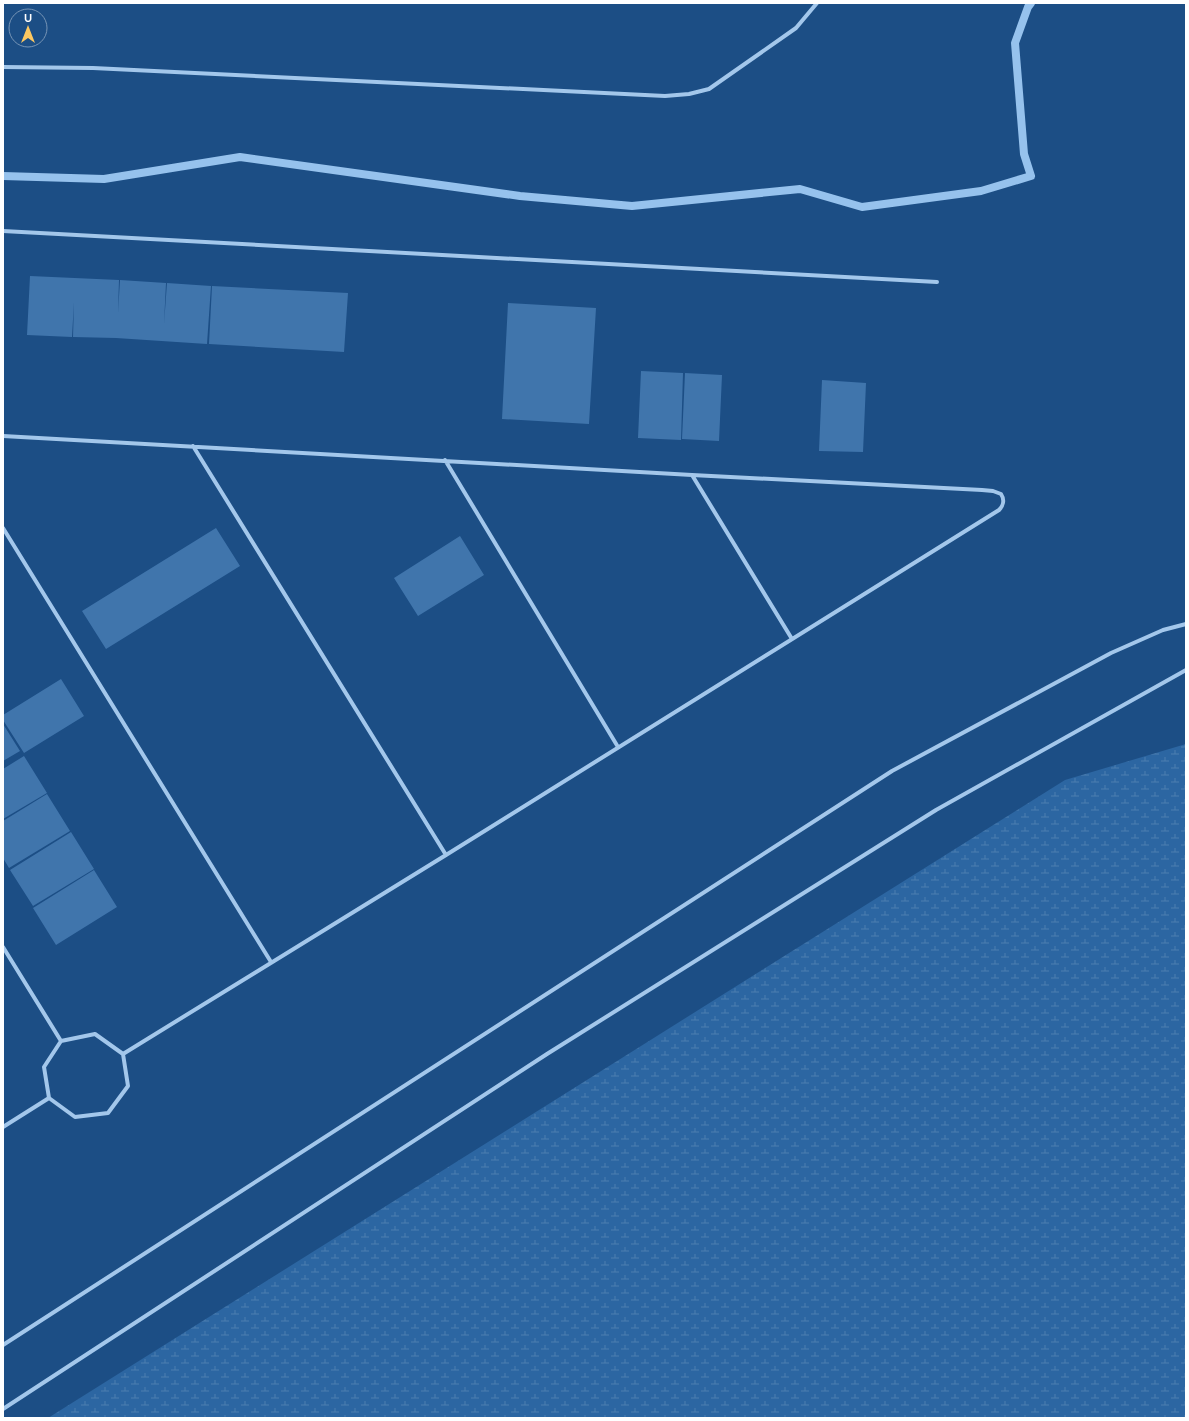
<svg xmlns="http://www.w3.org/2000/svg" width="1189" height="1421" font-family="Lato,sans-serif">
	<style>
		.wetland { fill: url(#wetland-marsh) }
		.lines { fill: none; stroke-linecap: round; stroke-linejoin: round }
		.stream { stroke: #96c2ed; stroke-width: 8 }
		.building { fill: #4075ac }
		.minor { stroke: #a3c7eb; stroke-width: 4 }
	</style>
	<defs>
		<pattern id="wetland-marsh" width="20" height="14" patternUnits="userSpaceOnUse"><rect width="20" height="14" fill="#2c66a2"/><path d="M1 5h8M5 5V1M11 12h8M15 12V8" fill="none" stroke="#4c7db0"/></pattern>
	</defs>
	<rect width="100%" height="100%" fill="#1c4e85"/>
	<path class="wetland" d="M1186 744V1418H48L1065 780Z"/>
	<g class="lines">
		<path class="stream" d="M3 176 104 179 240 157 520 196 632 206 800 189 862 207 981 191 1031 176 1024 154 1015 43 1028 7 1031 3"/>
	</g>
	<path class="building" d="M30 276 119 280 118 313 120 280 166 283 164 324 167 283 211 286 207 344 116 338 73 337 74 302 72 337 27 335Z
		M212 286 348 293 344 352 209 344Z
		M508 303 596 308 589 424 502 419Z
		M641 371 683 373 681 440 638 438Z
		M685 373 722 375 719 441 682 439Z
		M822 380 866 383 863 452 819 451Z
		M216 528 240 566 106 649 82 611Z
		M460 536 484 575 418 616 394 578Z
		M61 679 84 716 24 753 3 720V715Z
		M3 724 20 751 3 761Z
		M24 756 47 793 3 819V769Z
		M47 794 70 831 9 868 3 858V821Z
		M71 832 94 869 33 906 10 870Z
		M94 870 117 907 56 945 33 908Z"/>
	<g class="lines">
		<path class="minor" d="M3 67 93 68 665 96 689 94 709 89 796 28 817 3
			M3 231 937 282
			M3 436 692 475 982 490 993 491 1001 494C1005 500 1003 506 999 510L446 855 123 1054
			M193 446 446 855
			M445 460 618 747
			M692 475 792 639
			M3 528 271 962
			M3 947 61 1041
			M95 1034 123 1054 128 1086 108 1113 75 1117 49 1098 44 1067 61 1041Z
			M3 1127 49 1098
			M3 1345 892 771 1111 653 1163 630 1186 624
			M3 1409 547 1054 936 810 1186 670"/>
	</g>
	<rect width="1189" height="1421" fill="none" stroke="#ffffff" stroke-width="8"/>
	<g transform="translate(28 28)"><circle r="19" fill="#1c4e85" stroke="#7795b6"/>
	<path d="M0-3L7 15L0 10L-7 15Z" fill="#fcc861"/>
	<text y="-6" font-size="11" font-weight="bold" text-anchor="middle" fill="#ffffff">U</text>
	</g>
</svg>
